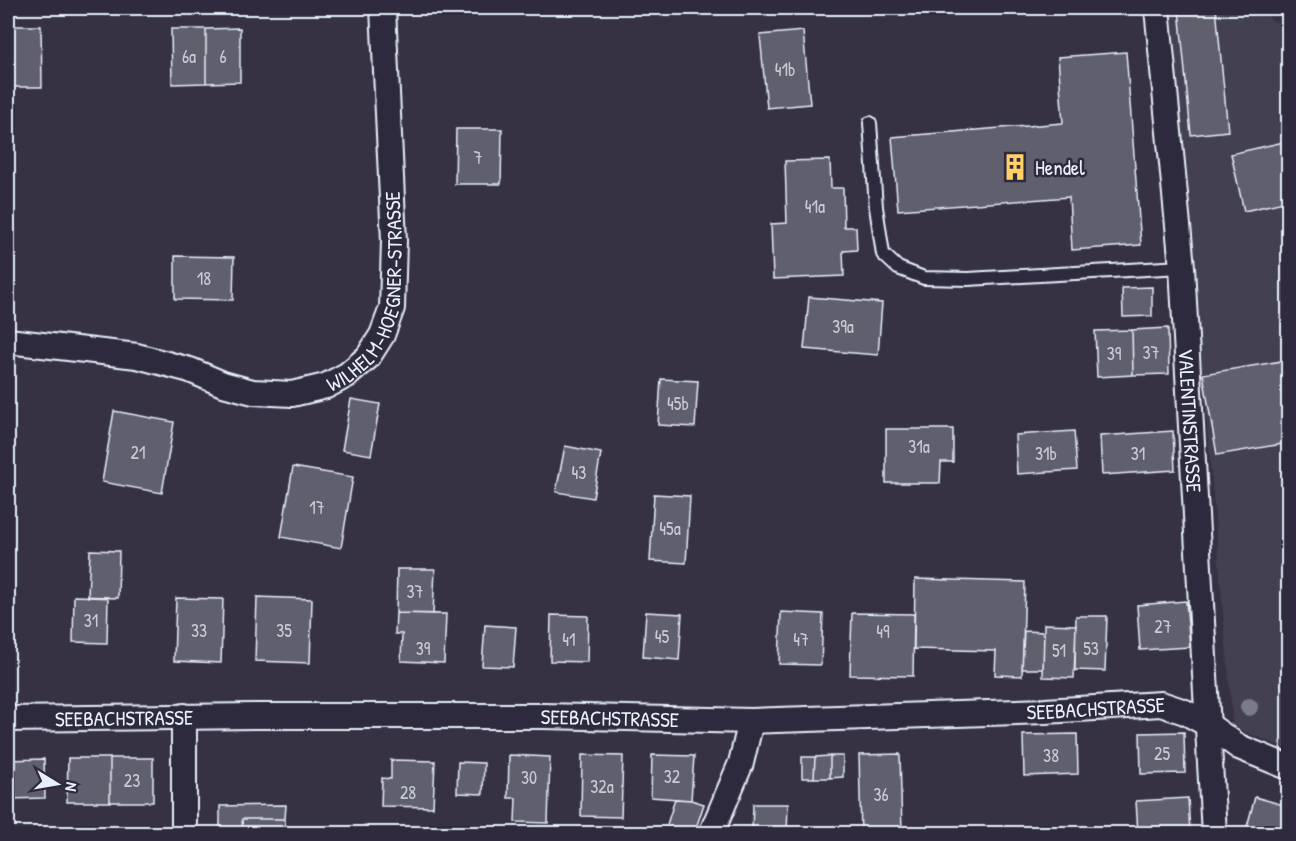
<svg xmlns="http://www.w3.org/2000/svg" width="1296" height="841" font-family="'Patrick Hand',sans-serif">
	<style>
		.built { fill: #433f51 }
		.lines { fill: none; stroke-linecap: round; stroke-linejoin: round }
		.stream { stroke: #a0a4af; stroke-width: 9 }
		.building { fill: #605e6e; stroke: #e8f1f8; stroke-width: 1.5 }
		.lane-casing { stroke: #e8f1f8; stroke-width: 16 }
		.street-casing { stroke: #e8f1f8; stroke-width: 28 }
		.lane { stroke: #2f2a3d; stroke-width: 12 }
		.street { stroke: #2f2a3d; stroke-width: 24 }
		.tree { fill: #7a7b89 }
		.labels { text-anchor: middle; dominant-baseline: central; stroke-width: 5; stroke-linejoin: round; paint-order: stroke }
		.number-label { font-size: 18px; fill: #c6ccd6 }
		.poi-label { font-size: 21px; fill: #e8f1f8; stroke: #2f2a3d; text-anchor: start }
		.street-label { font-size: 21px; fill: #e8f1f8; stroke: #2f2a3d }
	</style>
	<rect width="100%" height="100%" fill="#363244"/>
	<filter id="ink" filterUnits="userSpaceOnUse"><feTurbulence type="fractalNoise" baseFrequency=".0167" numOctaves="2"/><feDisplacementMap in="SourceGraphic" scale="12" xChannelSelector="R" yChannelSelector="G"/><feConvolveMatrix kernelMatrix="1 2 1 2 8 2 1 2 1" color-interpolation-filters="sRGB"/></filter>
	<g filter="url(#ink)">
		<path class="built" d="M1171 8H1263L1271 20 1288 26V749L1233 727Z"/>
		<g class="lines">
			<path class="stream" d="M1280 8 1284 14 1288 15"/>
		</g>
		<path class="building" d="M1192 8H1216L1228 131 1191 135 1179 9Z
			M11 26 12 87H8V27Z
			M11 26H41L42 87H12Z
			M240 28V82L206 83V29Z
			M171 29H206V83L172 84Z
			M803 31 810 104 767 108 760 35Z
			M1126 52 1141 245 1072 250 1069 197 898 210 892 137 1063 123 1058 57Z
			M456 129H502L501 184H455Z
			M1288 141V201L1244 211 1231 154Z
			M830 160 831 188H843L844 227H856L857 250 843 251 844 276 773 279 771 224 787 223 785 161Z
			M175 256 234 257 233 300 175 299Z
			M1152 287V316L1123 317 1122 288Z
			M809 297 882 303 878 355 804 349Z
			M1168 328 1169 374 1133 375 1132 330Z
			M1132 330 1133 375 1097 377 1095 331Z
			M1288 360V443L1217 455 1203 374Z
			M661 379 698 381 695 427 658 425Z
			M351 399 380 404 371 455 342 450Z
			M114 411 174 422 162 493 102 482Z
			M886 429H953V462H941L940 483H886Z
			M1074 431 1077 470 1017 474 1015 435Z
			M1173 431 1175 470 1102 475 1100 436Z
			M565 446 601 453 593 498 556 492Z
			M293 467 353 477 341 548 281 537Z
			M654 494 690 496 686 563 650 561Z
			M90 550 119 551 118 598 88 597Z
			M397 569H435L433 614 396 613Z
			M915 579 1025 582 1022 676 995 675 996 651 914 649Z
			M74 596 108 597 107 643 73 642Z
			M257 597 312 599 310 663 255 661Z
			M176 598 223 599 221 663 174 661Z
			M1186 601 1190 647 1140 650 1137 605Z
			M646 612 682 614 679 660 643 657Z
			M781 612 823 614 821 665 779 664Z
			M396 613 446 614 444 663 401 661 402 634H395Z
			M852 613 914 614 913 676 850 675Z
			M551 615 588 616 587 662 550 661Z
			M1076 616H1107L1105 671 1075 670Z
			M1044 624 1076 625 1074 678 1043 677Z
			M485 625 516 627 513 667 482 666Z
			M1024 631 1044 632 1043 669H1022Z
			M1184 732 1185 773 1141 774 1140 733Z
			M1077 734 1078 774 1024 776 1023 735Z
			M900 754 902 834H861L859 755Z
			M509 755 550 757 548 823 515 822 516 798H508Z
			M582 755 623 756 621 817 581 816Z
			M652 755 694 756 691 800 651 797Z
			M830 756V778H814L815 757Z
			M830 756H843V777L830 778Z
			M802 757H815L814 778H802Z
			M68 758H110V802H67Z
			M110 758H153V802H110Z
			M44 759 45 798 8 799V760Z
			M391 760 435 761 433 807 381 806 382 778 391 779Z
			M458 762 484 763 483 794 457 793Z
			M1255 797 1287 806 1281 831 1288 834H1245Z
			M1188 798 1190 833 1138 834 1136 801Z
			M675 799 691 800 704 804 694 834H664Z
			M753 804H788L787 834H752Z
			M286 805 285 819H242L243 834H233V831H220V806Z
			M242 819H285L286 834H243Z
			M428 829 453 830V834H428Z"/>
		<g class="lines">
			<defs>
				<path id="lane" d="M870 123 876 207 883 254 898 268 924 278 968 279 1182 267"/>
				<g id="street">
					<path id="s1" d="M1157 8 1182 267 1214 834"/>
					<path id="s2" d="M8 341 137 356 190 370 223 384 253 392 292 394 326 386 347 375 368 357 382 335 392 308 394 241 383 8"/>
					<path id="s3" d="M8 719 254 716H544L751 721 1045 711 1161 704 1185 712 1207 724 1239 747 1288 767"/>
					<path d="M184 834V716"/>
					<path d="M711 834 741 763 751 721"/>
				</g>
			</defs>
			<use href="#lane" class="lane-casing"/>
			<use href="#street" class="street-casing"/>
			<use href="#lane" class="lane"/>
			<use href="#street" class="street"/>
		</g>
		<circle class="tree" cx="1249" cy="707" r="9"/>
	</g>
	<defs>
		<symbol id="building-bare" viewBox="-9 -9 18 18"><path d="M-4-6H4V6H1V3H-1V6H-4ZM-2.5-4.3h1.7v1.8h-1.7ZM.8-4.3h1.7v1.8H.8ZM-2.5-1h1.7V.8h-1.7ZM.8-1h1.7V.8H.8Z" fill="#ffd166" stroke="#2f2a3d" stroke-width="2.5" paint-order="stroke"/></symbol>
	</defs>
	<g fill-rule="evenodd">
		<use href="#building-bare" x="996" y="148" width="38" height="38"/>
	</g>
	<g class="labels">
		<g class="number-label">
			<text x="189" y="56">6a</text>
			<text x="223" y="56">6</text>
			<text x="785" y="69">41b</text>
			<text x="478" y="157">7</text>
			<text x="815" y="206">41a</text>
			<text x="204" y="278">18</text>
			<text x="843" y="326">39a</text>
			<text x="1151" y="352">37</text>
			<text x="1114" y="353">39</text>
			<text x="678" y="403">45b</text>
			<text x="919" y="446">31a</text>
			<text x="138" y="452">21</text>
			<text x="1046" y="453">31b</text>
			<text x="1138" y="453">31</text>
			<text x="579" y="472">43</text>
			<text x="317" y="507">17</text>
			<text x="670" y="528">45a</text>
			<text x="415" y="591">37</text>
			<text x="91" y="620">31</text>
			<text x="1163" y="626">27</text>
			<text x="199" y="630">33</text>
			<text x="284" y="630">35</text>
			<text x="883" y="631">49</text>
			<text x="662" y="636">45</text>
			<text x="569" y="639">41</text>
			<text x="801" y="639">47</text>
			<text x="423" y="648">39</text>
			<text x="1091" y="648">53</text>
			<text x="1059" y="650">51</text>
			<text x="1162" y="753">25</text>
			<text x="1051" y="755">38</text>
			<text x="672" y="776">32</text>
			<text x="529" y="777">30</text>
			<text x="132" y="780">23</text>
			<text x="602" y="786">32a</text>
			<text x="408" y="792">28</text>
			<text x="881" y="794">36</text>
		</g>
		<g class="poi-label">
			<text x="1035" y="167">Hendel</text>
		</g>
		<g class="street-label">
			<text stroke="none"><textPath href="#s2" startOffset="438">WILHELM-HOEGNER-STRASSE</textPath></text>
			<text stroke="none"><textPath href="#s1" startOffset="414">VALENTINSTRASSE</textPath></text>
			<text stroke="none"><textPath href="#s3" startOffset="1088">SEEBACHSTRASSE</textPath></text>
			<text stroke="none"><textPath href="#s3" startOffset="116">SEEBACHSTRASSE</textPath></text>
			<text stroke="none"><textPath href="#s3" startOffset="602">SEEBACHSTRASSE</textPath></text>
		</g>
	</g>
	<rect width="1296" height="841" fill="none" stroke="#2f2a3d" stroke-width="30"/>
	<rect x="15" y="15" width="1266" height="811" fill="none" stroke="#e8f1f8" stroke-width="2" filter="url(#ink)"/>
	<g transform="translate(57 784) rotate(101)" stroke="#2f2a3d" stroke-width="4.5" paint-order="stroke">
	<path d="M0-4.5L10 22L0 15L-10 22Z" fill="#e8f1f8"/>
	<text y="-9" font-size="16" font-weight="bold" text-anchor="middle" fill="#e8f1f8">N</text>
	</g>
</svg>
